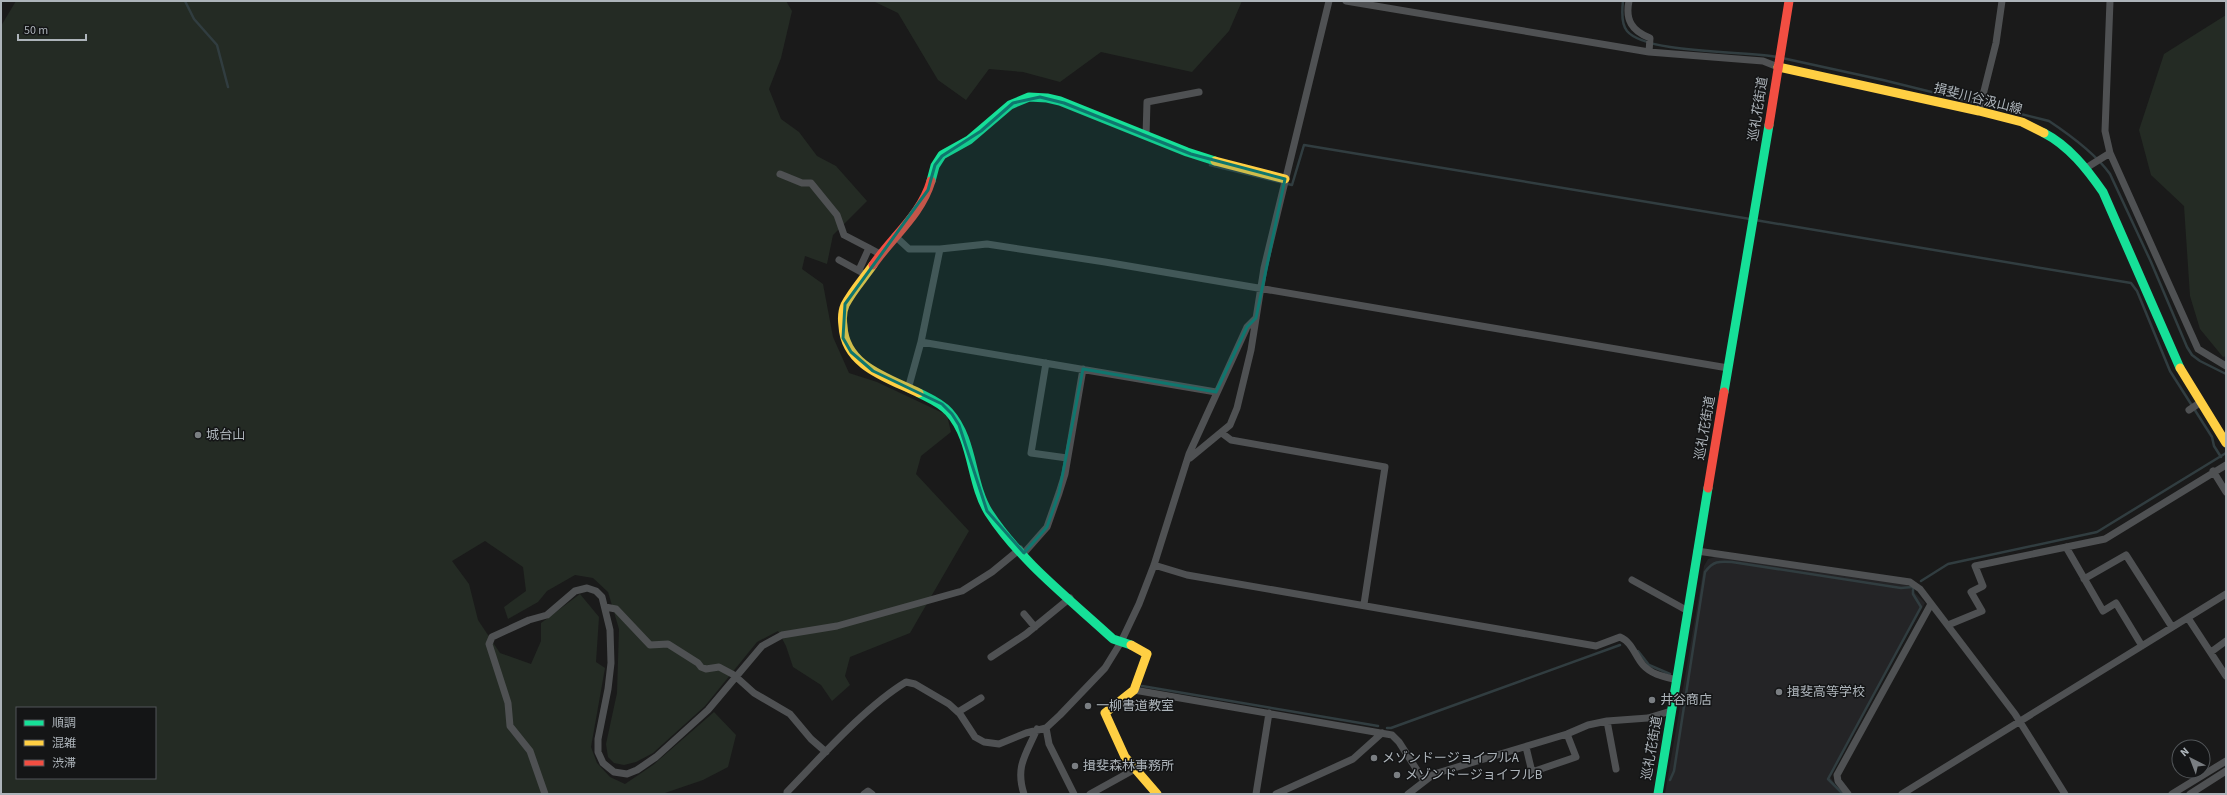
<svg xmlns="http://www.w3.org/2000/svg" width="2227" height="795" font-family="'Source Sans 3','Noto Sans JP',sans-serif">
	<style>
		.built { fill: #242426 }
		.green { fill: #242b24; fill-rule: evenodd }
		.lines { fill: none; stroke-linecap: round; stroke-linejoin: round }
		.stream { stroke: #313d40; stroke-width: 2.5 }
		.street { stroke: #4f5153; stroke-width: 7 }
		.fast { stroke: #16e098; stroke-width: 9 }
		.slow { stroke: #ffcf43; stroke-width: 9 }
		.jam { stroke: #f24e42; stroke-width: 9 }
		.marked { fill: #0f766e; fill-opacity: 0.2; stroke: #0f766e; stroke-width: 3; stroke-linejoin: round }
		.poi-dot { fill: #7a7e82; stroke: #141516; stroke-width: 1.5 }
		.labels { text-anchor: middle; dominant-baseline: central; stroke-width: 3; stroke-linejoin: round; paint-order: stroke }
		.street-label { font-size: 13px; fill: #adb4ba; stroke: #141516 }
		.poi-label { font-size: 13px; fill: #adb4ba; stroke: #141516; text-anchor: start }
	</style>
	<rect width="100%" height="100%" fill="#1a1a1a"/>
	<path class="built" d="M1718 556 1906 584 1925 603 1829 775 1841 794H1665L1704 566 1708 559Z"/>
	<path class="green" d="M16 1H786L792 11 781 58 769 89 781 119 799 132 817 156 836 166 867 201 833 235 827 264 805 256 802 269 823 284 833 337 849 373 877 382 947 415 951 432 921 456 916 474 969 531 910 633 850 657 845 676 850 685 832 701 821 685 793 667 786 646 778 631 757 642 705 706 653 753 636 762 624 765 614 763 608 757 606 744 617 693 619 629 608 592 593 578 575 575 547 591 538 602 508 619 504 607 526 591 523 567 485 541 452 561 469 584 478 620 500 653 531 664 541 641V623L580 594 599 617 596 662 605 668 591 747 597 763 610 777 625 784 653 765 714 712 736 735 728 767 703 780 662 794H1V26ZM17 708H155V778H17Z
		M873 1H1242L1229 31 1192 72 1101 52 1060 82 1023 72 989 69 966 100 938 80 898 13Z
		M2226 15V356L2223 357 2200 329 2190 296 2184 206 2151 175 2139 130 2164 54Z"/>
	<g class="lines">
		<path class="stream" d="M185 1 194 19 217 45 228 87
			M1623 1C1622 10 1621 24 1627 31 1646 54 1745 51 1777 57
			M1782 58 1883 80 2049 121C2070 135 2095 153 2110 174L2151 262 2187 347 2192 355 2200 361 2226 374
			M1210 165 1292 185 1304 145 1750 219
			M1755 220 2131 283 2137 291 2170 371 2212 437 2214 446 2221 457
			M1921 581 1948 564 2097 532 2226 453
			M1638 651 1649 665 1670 674
			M1142 686 1378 726
			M1387 728H1391L1620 645
			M1670 780 1674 771 1705 572C1713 561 1719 561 1732 562L1901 588 1912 587
			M1843 794 1828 779 1921 607 1913 594V587"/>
		<path class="street" d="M1346 1 1649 52 1763 61 1778 67
			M1629 1C1625 20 1632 31 1650 38L1649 52
			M2110 1 2105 131 2110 153 2198 349 2226 366
			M1979 111 1996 43 2002 1
			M1146 136 1147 102 1199 92
			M2086 168 2110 153
			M780 174 802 183H811L837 215 844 235 869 248
			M895 236 909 249H940L987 244 1105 262 1728 368
			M839 260 861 272
			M859 270 869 248 880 254
			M921 342 1216 392
			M1046 363 1031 453 1067 458
			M908 389 921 342 940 249
			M2189 410 2201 402
			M1223 434 1231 440 1385 467 1364 604
			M1190 458 1230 425 1237 408 1251 350 1264 268 1329 1
			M2213 471 2226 492
			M2066 547 2103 611 2116 603 2142 646
			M1697 551 1910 582 1920 589 2015 714 2065 794
			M1024 553 1047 527 1059 493 1065 474 1083 369
			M1154 565 1187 575 1596 646 1620 637C1632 642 1635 656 1643 665 1652 675 1665 677 1677 680
			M2084 579 2126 555 2172 627
			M1632 580 1688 611
			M605 607 616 609 650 645 668 644 698 663 701 667 706 669 719 667 734 675 754 693 790 714 811 739 826 752
			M1024 614 1035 627
			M2188 618 2226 676
			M1948 625 1982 611 1971 592 1983 586 1975 566 2105 539 2226 465
			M2211 652 2226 641
			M991 657 1026 634 1070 598
			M1134 690 1392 735 1399 742 1424 781
			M958 712 981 698
			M1607 721 1616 769
			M1046 728 1049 744 1074 794
			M1526 747 1532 772 1576 757 1567 734
			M545 794 530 751 510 726 508 703 489 644 492 637 529 620 547 615 575 591 587 588 596 591 602 597 610 630 611 663 608 689 598 739V752L603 763 614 772 627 774 637 770 656 757 708 710 762 646 782 635 837 626 962 591 992 572 1020 549
			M787 794V792C821 757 865 707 906 682L915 684 949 704 960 714 975 737 984 742 999 744 1026 733 1046 728 1060 715 1105 668 1121 642 1139 604 1154 565 1189 454 1247 327 1256 318
			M864 794 868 791 872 794
			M1024 794C1015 766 1026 755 1037 729
			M1090 794 1137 768
			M1256 794 1269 713
			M1276 794 1353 759 1382 733
			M1408 794 1434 774 1567 734 1588 725 1607 721 1648 718 1671 711
			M1848 794 1838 781 1837 775 1931 604
			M1902 794 2226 594
			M2172 794 2226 761
			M2190 794 2226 771"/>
		<path class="fast" d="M2044 133C2069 146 2087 169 2103 192L2180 368
			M931 181 935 166 942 155 969 140 1010 105 1029 97 1047 98 1060 101 1187 152 1215 161
			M1724 392 1769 125
			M919 393C929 398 941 403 949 412 974 440 970 483 989 513 1021 562 1071 600 1113 639L1131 645
			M1658 794 1708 488"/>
		<path class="slow" d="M1778 67 1979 111 2022 122 2044 133
			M1215 161 1285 179
			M873 265C864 278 852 291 845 305 842 312 842 319 843 326 845 366 888 378 919 393
			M2180 368 2226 443
			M1131 645 1147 654 1134 690 1105 713 1125 757 1157 794"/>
		<path class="jam" d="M1769 125 1789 1
			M873 265C892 237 921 215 931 181
			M1708 488 1724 392"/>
	</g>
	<path class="marked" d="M1040 97 1064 103 1191 154 1285 179 1256 318 1247 327 1216 392 1083 369 1059 493 1047 527 1024 553 987 511 959 425 952 414 942 404 873 371 851 352 843 338 845 304 928 190 935 165 942 156 981 131 1013 103Z"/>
	<g class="poi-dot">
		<circle cx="198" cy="435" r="4"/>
		<circle cx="1779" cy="692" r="4"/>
		<circle cx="1652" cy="700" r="4"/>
		<circle cx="1088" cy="706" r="4"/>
		<circle cx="1374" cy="758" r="4"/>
		<circle cx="1075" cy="766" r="4"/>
		<circle cx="1397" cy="775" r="4"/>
	</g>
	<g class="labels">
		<g class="street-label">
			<text transform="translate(1978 99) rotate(14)">揖斐川谷汲山線</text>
			<text transform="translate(1758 109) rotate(-81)">巡礼花街道</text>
			<text transform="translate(1705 428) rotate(-80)">巡礼花街道</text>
			<text transform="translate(1652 748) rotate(-80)">巡礼花街道</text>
		</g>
		<g class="poi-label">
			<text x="206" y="435">城台山</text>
			<text x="1787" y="692">揖斐高等学校</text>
			<text x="1660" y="700">井谷商店</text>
			<text x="1096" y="706">一柳書道教室</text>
			<text x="1382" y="758">メゾンドージョイフルA</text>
			<text x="1083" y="766">揖斐森林事務所</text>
			<text x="1405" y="775">メゾンドージョイフルB</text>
		</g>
	</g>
	<rect width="2227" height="795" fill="none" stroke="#adb4ba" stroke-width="4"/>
	<rect x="16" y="707" width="140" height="72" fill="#141516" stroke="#515558"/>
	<rect x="24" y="720" width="20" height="6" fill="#16e098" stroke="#515558"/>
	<text x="52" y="727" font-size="12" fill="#adb4ba">順調</text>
	<rect x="24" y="740" width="20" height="6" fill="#ffcf43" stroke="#515558"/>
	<text x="52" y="747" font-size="12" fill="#adb4ba">混雑</text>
	<rect x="24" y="760" width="20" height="6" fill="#f24e42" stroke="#515558"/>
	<text x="52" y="767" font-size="12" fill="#adb4ba">渋滞</text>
	<g transform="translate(2191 759) rotate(318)"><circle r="19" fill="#141516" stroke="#515558"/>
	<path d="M0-3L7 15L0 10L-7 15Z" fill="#7a7e82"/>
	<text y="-6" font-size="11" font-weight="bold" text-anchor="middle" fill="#adb4ba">N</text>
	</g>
	<path d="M18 34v6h68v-6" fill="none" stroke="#adb4ba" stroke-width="2"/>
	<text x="24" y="34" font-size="12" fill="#adb4ba" stroke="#141516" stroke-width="3" paint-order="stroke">50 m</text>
</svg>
